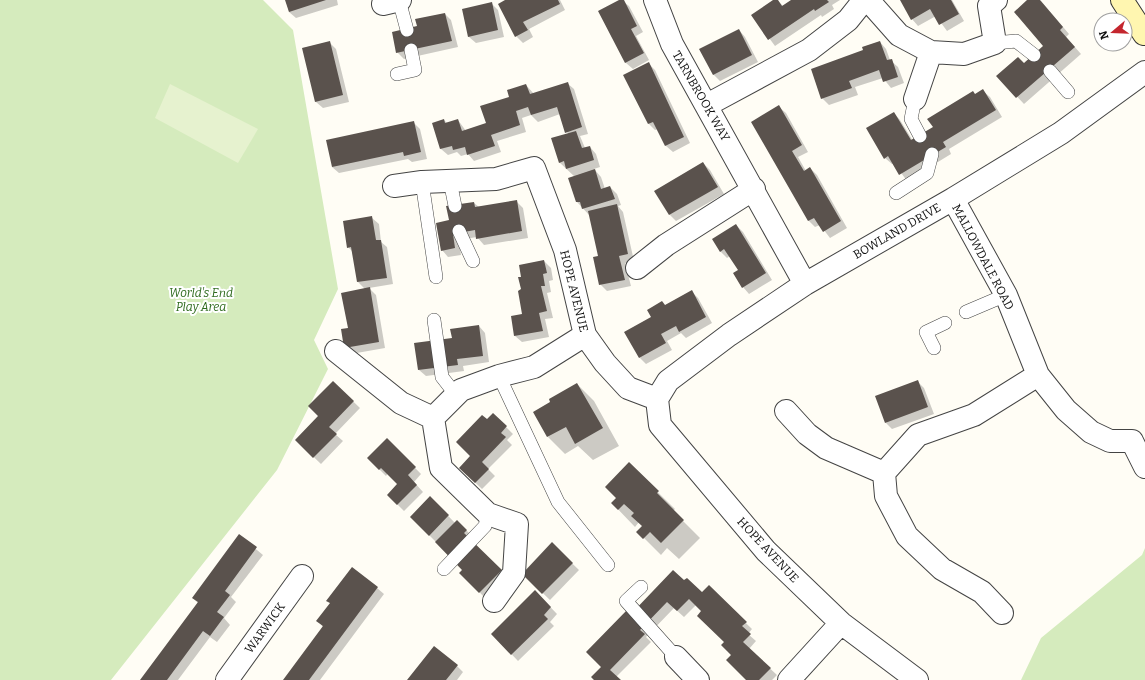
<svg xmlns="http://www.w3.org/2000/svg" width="1145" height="680" font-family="Bitter,serif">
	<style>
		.green { fill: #d5ebbd }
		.pitch { fill: #e6f2cf }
		.shadow { fill: #0003 }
		.building { fill: #5a524d }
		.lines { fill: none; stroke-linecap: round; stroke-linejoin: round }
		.lane-casing { stroke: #444; stroke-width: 14 }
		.street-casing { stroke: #444; stroke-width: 24 }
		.secondary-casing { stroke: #333; stroke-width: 24 }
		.lane { stroke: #fff; stroke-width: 13 }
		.street { stroke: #fff; stroke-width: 22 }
		.secondary { stroke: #fff6b0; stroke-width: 22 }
		.labels { text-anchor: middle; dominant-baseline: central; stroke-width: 4; stroke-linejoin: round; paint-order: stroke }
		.street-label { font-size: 12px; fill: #111; stroke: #fff }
		.park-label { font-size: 12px; font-style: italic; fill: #2f6b1f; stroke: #fff }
	</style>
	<rect width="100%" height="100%" fill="#fffdf5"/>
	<path class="green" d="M0 0H263L293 30 338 289 314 340 328 369 277 470 111 680H0Z
		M1145 548V680H1021L1041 638 1142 555Z"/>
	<path class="pitch" d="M170 84 258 129 238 163 155 118Z"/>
	<path class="shadow" d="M286 0H337L338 5 296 18 289 12Z
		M507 0H560L565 10 529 29 533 37 523 43 516 36Z
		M621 0 629 6 643 32 636 36 649 60 633 69 626 63 599 12Z
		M775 0H777L783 6 792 0H840L832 5 834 9 822 17 821 15 775 46 752 15Z
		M901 0H952L964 21 947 31 936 16 918 26 912 19Z
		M1028 0 1041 1 1069 34 1066 37 1081 54 1024 104 998 76 1024 64 1045 46Z
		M491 3 498 10 504 37 476 43 469 37 463 10Z
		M445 14 451 20 458 47 404 59 397 52 418 27Z
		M739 30 745 37 758 62 720 81 713 74Z
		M329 42 336 49 349 102 323 108 316 102 303 48Z
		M880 42 886 49 890 60 898 67 904 83 891 88 883 78 855 87 858 95 829 105 822 98 865 51Z
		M649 64 655 70 690 143 673 152 666 146 658 129 655 130 649 124 625 76Z
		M567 83 574 89 588 134 580 136 585 148 590 147 596 154 600 167 594 169 601 177 605 189 610 187 617 194 621 205 618 206 623 212 634 261 625 263 631 286 607 291 600 284 599 257 590 216 577 202 575 177 559 162 568 134 560 114 538 122 531 115 522 118 526 132 497 141 501 152 474 161 468 154 461 156 457 152 448 155 441 149 433 124 444 120 447 123 458 120 466 131 487 124 510 98 526 85 534 94Z
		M983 91 990 97 1002 117 949 149 951 154 907 181 894 163 892 164 885 158 894 113 900 120 913 141 934 128Z
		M779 107 786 113 808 152 798 157 806 171 810 168 817 175 847 228 830 238 820 225 815 227 809 221 752 122Z
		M413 122 420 129 427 159 412 162 408 159 339 173 332 167Z
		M703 163 710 170 724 194 676 221 670 215 656 191Z
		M516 201 523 208 528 238 484 245 477 237 459 240 461 255 448 257 442 250 450 221 474 203 479 207Z
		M372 218 379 224 381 242 387 247 393 284 369 288 376 295 385 348 351 354 345 348 349 328 365 289 358 282 353 252 348 247Z
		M736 225 743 232 772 280 749 294 743 287 739 271 730 256 727 258 720 251Z
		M544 261 551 268 553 280 549 281 551 292 547 293 553 318 545 319 549 337 522 342 515 336 523 314 522 290Z
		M692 292 698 298 712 323 686 338 681 333 667 341 672 350 646 364 640 358 652 317 666 306Z
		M479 326 485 333 489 362 463 366 464 371 426 376 419 370 453 339Z
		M917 381 924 388 934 414 892 429 886 423Z
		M333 382 360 408 335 434 343 441 321 464 296 440 319 416Z
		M577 384 594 401 619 446 593 460 578 446 565 454 548 437Z
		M493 414 513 434 507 440 512 445 488 469 495 476 482 489 460 468 472 456 487 421Z
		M387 439 421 474 414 482 423 492 404 511 388 495 399 484 388 473 386 476 368 458Z
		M629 464 675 509 673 511 700 538 679 559 667 548 661 555 638 532 643 526 639 522 635 527 612 503 618 498Z
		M430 497 455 523 457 521 473 537 470 540 508 577 486 599 461 573 464 570 411 517Z
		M240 536 263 555 231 597 236 602 224 618 230 625 217 642 210 637 178 680H142L198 603 193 598Z
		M552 544 579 570 550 600 523 574Z
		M684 582 702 594 709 587 752 629 748 634 756 641 749 649 777 675 772 680H748L725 642 703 611 696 605 684 617 674 608 646 637 651 642 616 677 619 680H596L631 615Z
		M377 588 384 594 320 680H284L323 627 318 621 331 604 328 601Z
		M535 591 557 614 550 622 554 626 518 661 492 634Z
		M457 666 463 672 457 680H408Z"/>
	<path class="building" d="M285 0H326L289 12Z
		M505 0H558L560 4 523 22 528 30 515 37 498 4Z
		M619 0H624L637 26 631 29 644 53 625 63 598 11Z
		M773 0H778L782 6 791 0H827L829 2 815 11 814 9 768 40 751 15Z
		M900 0H951L959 14 939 25 930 9 911 20Z
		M1027 0H1040L1063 27 1060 30 1075 47 1016 98 996 76 1018 57 1024 63 1043 46 1014 12Z
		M492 2 498 30 468 37 462 9Z
		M445 13 452 41 396 53 392 32 417 26 415 19Z
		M739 29 752 55 713 75 699 49Z
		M330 41 343 95 315 102 302 48Z
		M880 41 887 60 892 59 898 77 883 82 879 70 849 81 852 88 821 99 811 69 863 50 862 47Z
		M649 62 684 137 665 146 653 122 648 124 623 75Z
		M568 82 582 127 565 133 557 107 531 115 528 107 516 111 520 125 491 135 495 146 467 155 465 147 453 150 452 146 440 149 432 123 444 119 445 123 458 119 462 131 486 123 480 106 509 97 507 90 526 84 530 94Z
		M983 89 996 110 943 142 946 147 899 175 888 156 884 159 866 128 894 112 911 140 933 127 927 119 973 91 975 94Z
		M779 105 802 145 792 151 804 171 810 167 841 221 823 232 814 218 808 221 751 122Z
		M414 121 421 152 404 156 403 152 332 167 326 140Z
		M576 131 582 148 590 146 594 160 566 169 564 161 559 163 551 138Z
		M703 162 718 187 669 215 654 191Z
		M595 169 601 189 610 186 615 199 582 209 580 202H576L568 178Z
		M517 200 522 231 476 239 475 230 453 234 455 248 441 251 436 223 449 220 446 206 474 202 475 207Z
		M617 204 628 254 619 256 625 280 599 285 593 257 598 256 588 211Z
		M372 216 376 240H381L387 278 357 282 351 247 347 248 343 221Z
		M736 224 766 273 742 288 733 273 738 270 724 249 720 252 712 239Z
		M544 260 547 273 543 274 545 286H541L547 311 539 313 543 331 514 336 511 316 522 314 518 291 521 289 518 277H521L519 265Z
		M370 287 379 342 344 348 341 329 348 328 341 293Z
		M692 290 706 317 679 332 676 326 661 334 666 343 639 358 624 332 651 317 647 310 662 301 665 305Z
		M479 325 483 356 457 359 458 365 418 370 414 343 452 338 450 329Z
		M918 380 928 407 885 423 875 396Z
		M333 381 354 401 329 427 337 434 313 458 295 440 318 416 308 406Z
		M577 383 603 428 575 444 566 427 547 437 533 412 550 402 549 399Z
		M493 413 507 426 501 433 506 437 482 462 489 469 475 483 459 468 470 456 456 442 482 415 487 419Z
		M387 438 416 467 408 475 417 485 397 505 387 495 397 484 381 468 379 470 367 458Z
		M629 462 659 491 657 493 684 520 661 543 650 532 643 539 636 532 642 526 631 516 634 513 624 504 618 510 611 503 616 498 605 487Z
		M430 496 449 515 429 536 410 517Z
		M457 520 467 530 464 533 502 570 479 593 459 573 462 570 435 542Z
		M239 534 257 547 225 591 230 595 217 612 224 617 210 636 203 631 167 680H140L198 602 192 598Z
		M552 542 573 563 542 594 522 574Z
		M352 567 378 587 309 680H283L323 626 316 621 330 603 326 601Z
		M673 570 684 580 687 578 702 592 709 585 747 622 742 626 751 634 743 642 771 668 759 680H746L726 660 731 655 721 645 724 642 697 616 701 611 689 599 677 611 667 602 640 630 645 634 610 670 621 680H594L591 677 601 667 586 652 627 610 631 614Z
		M535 590 551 607 544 615 548 619 511 655 491 634Z
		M434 646 458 665 446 680H407Z"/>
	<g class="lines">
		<defs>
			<path id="lane" d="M399 0 407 30
				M995 43 1016 41 1034 55
				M1050 71 1068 92
				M397 74 415 70 411 50
				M915 99 911 119 920 136
				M450 181 455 206
				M422 182 436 277
				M896 193 927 173 932 154
				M459 231 473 261
				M966 312 1006 295
				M434 320 442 377 456 395
				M934 348 926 332 945 323
				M499 376 558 502 608 565
				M444 569 485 526 488 514
				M641 587 626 601 676 657"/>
			<path id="street" d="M655 0 672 44 805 284
				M868 0 899 35 931 52 964 54 995 43 989 6 996 0
				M383 4 400 0
				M915 99 931 52
				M707 105 809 50 848 20 864 0
				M394 186 422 182 496 179 534 168 565 250 585 335 605 363 628 388 657 399
				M953 199 1006 295 1038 375 1066 410 1091 432 1110 441H1132
				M637 268 666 245 754 189
				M336 351 401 403 433 418
				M657 399 668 381 729 335 805 284 953 199 1061 133 1145 72
				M657 399 660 425 766 551 841 623 917 680
				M786 411 807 434 826 448 884 473
				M1132 441 1145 467
				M494 601 514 573 517 524 488 514 441 468 433 418 461 390 499 376 534 367 585 335
				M1002 613 982 592 942 569 907 536 886 496 884 473 918 435 974 415 1038 375
				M676 657 698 680
				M227 680 302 576
				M789 680 841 623"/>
			<path id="secondary" d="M1122 0 1144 34"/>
		</defs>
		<use href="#lane" class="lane-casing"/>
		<use href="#street" class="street-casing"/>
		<use href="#secondary" class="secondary-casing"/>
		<use href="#lane" class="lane"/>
		<use href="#street" class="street"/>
		<use href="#secondary" class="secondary"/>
	</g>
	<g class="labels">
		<g class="street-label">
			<text transform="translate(701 96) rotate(60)">TARNBROOK WAY</text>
			<text transform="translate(897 231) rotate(-30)">BOWLAND DRIVE</text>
			<text transform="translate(983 257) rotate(62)">MALLOWDALE ROAD</text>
			<text transform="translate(574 291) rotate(76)">HOPE AVENUE</text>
			<text transform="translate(768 550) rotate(47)">HOPE AVENUE</text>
			<text transform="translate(265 628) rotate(-54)">WARWICK</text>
		</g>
		<g class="park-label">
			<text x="201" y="293">World's End<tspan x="201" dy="14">Play Area</tspan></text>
		</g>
	</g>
	<g transform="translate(1113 32) rotate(251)"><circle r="19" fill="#ffffff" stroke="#a0a0a0"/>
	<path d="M0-3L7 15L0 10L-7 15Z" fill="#c4262e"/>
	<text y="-6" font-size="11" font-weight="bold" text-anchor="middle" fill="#111111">N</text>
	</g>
</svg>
